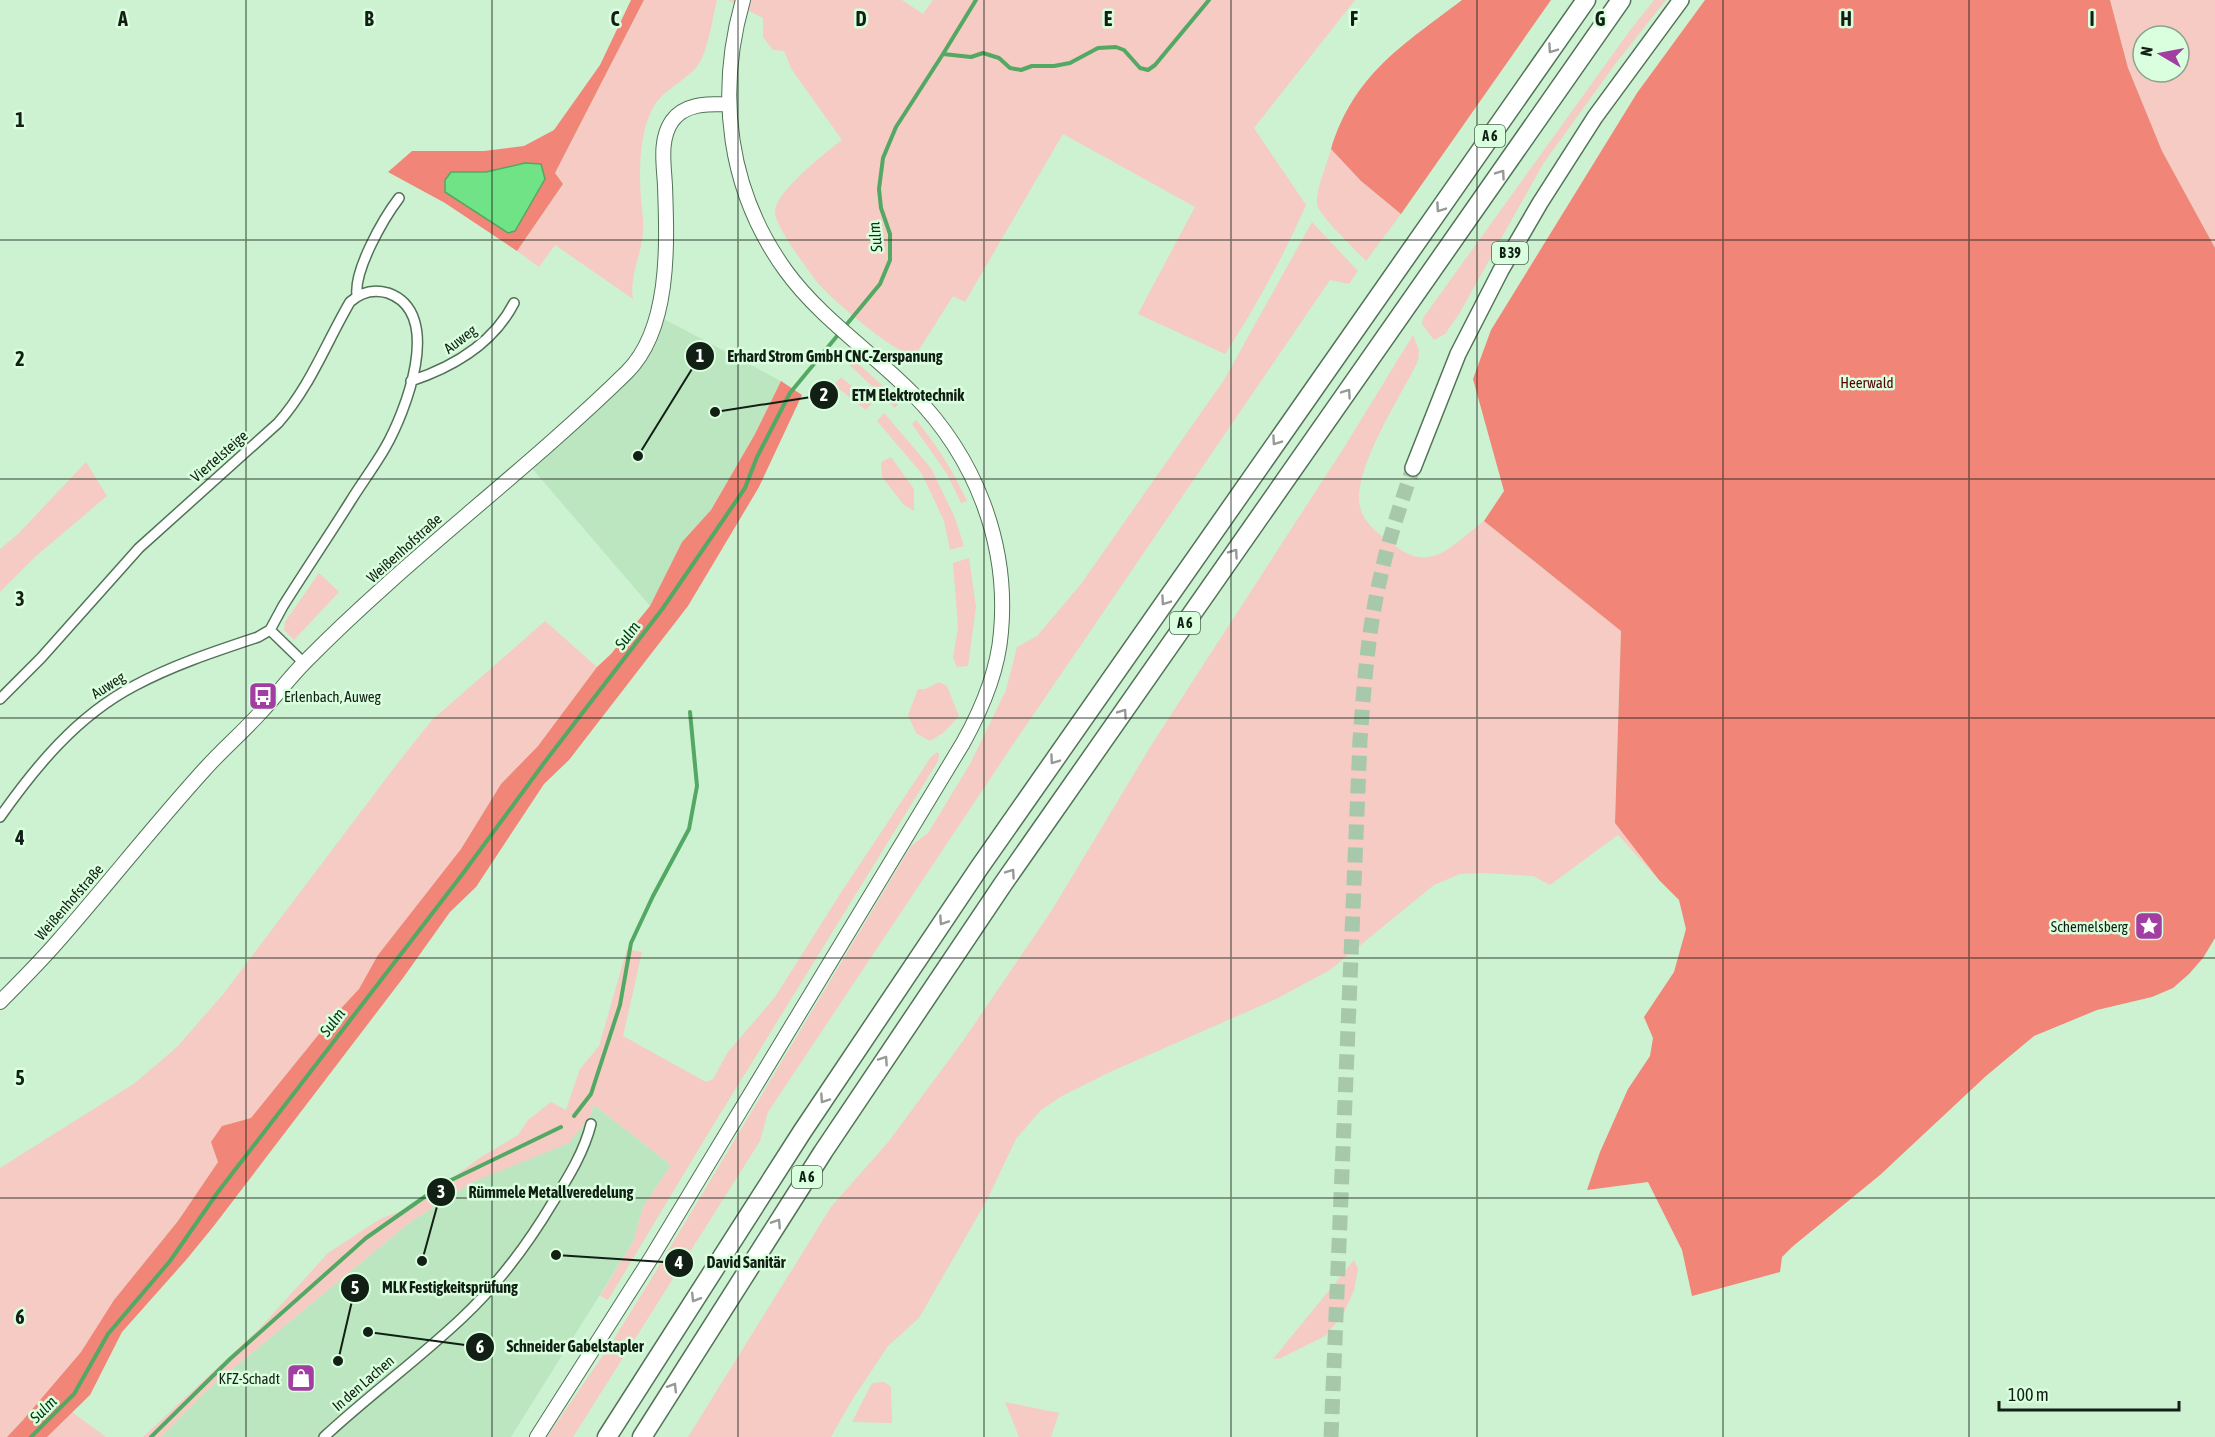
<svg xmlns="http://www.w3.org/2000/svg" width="2215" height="1437" viewBox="0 0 2215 1437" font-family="'Asap Condensed',sans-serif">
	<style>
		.built { fill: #bce6c0 }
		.green { fill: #f5cbc4; fill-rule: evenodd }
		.forest { fill: #f08578 }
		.water { fill: #6fe386; stroke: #53a864; stroke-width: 1.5 }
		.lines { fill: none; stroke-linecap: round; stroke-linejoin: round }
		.stream { stroke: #53a864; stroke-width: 4 }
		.primary-tunnel { stroke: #a8c8ab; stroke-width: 15; stroke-dasharray: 15 8; stroke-linecap: butt }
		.street-casing { stroke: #527357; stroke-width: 12 }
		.secondary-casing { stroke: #527357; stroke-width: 16 }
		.primary-casing { stroke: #527357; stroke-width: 18 }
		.highway-casing { stroke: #527357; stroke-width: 21 }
		.street { stroke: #fff; stroke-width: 9 }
		.secondary { stroke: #fff; stroke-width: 14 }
		.primary { stroke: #fff; stroke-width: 15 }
		.highway { stroke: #fff; stroke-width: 18 }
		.oneway { stroke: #949a95 }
		.grid { fill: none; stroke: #121f14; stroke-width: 1.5; stroke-opacity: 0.55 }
		.labels { text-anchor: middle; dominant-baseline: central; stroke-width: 5; stroke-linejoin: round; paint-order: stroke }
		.shield { fill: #daffde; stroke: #4e6251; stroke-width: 1.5 }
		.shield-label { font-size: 14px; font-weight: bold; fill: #121f14 }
		.street-label { font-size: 15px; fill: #121f14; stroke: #daffde }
		.park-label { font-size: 15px; fill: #570001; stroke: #daffde }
		.poi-label { font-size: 15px; fill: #121f14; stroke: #daffde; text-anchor: end }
		.water-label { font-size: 16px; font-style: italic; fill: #053613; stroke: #daffde }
		.grid-label { font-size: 20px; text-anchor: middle; font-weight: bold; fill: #121f14; stroke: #daffde; stroke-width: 5; stroke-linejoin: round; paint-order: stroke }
		.leader { fill: none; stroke: #121f14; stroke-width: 2 }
		.callout-dot { fill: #121f14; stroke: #daffde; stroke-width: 2 }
		.mark-label { font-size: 18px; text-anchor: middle; font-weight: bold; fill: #fff }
		.callout-label { font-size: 16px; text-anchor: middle; font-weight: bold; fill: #121f14; stroke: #daffde; stroke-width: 5; stroke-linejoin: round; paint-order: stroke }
	</style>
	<rect width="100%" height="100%" fill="#cdf2d1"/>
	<path class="built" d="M 664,319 L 781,381 L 755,434 L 711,510 L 682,542 L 650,606 L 530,466 L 639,364 Z
		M 594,1105 L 671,1165 L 643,1207 L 633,1242 L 511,1437 L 161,1437 L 206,1391 L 409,1223 L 473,1182 L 589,1118 Z"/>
	<path class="green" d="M 644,0 L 717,0 C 712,19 708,55 695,69 C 682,82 664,90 654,106 C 639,131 639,171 641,200 C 642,210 644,221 643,232 C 642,255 629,275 633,299 L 555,245 L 539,267 L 517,251 L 563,184 L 555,173 Z
		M 728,0 L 902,0 L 923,14 L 933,0 L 1355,0 L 1254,128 L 1306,205 C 1283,257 1256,307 1225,354 L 1138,314 L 1195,207 L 1063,134 L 965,302 L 953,296 L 915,356 C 895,354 831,299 817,282 C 808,270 775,226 775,212 C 776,191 825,153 842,140 L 792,70 L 784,51 L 773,50 L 763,37 L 763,18 Z
		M 1654,0 L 1666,0 L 1616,63 L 1543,164 L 1459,314 L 1445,334 L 1434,340 L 1422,324 L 1423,318 L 1631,29 Z
		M 2110,0 L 2215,0 L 2215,248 L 2162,151 L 2128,68 ZM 2143,36 L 2179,36 L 2179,72 L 2143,72 Z
		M 1331,149 L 1361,181 L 1401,214 L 1366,261 C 1357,251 1319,216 1317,204 C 1316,190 1327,164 1331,149 Z
		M 1312,222 L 1358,271 L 1349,284 L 1330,280 L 1012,746 L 768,1112 L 760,1141 L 573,1437 L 547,1437 L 612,1342 L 653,1276 L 911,846 L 928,833 L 970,764 L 1006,690 L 1017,647 L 1037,636 L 1081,584 L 1224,380 Z
		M 1413,335 L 1419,350 L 1418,361 C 1402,395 1346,478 1362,513 C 1367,526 1383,537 1394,545 C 1431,575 1453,544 1484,521 L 1621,631 L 1615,823 L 1659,880 L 1618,835 L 1550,885 L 1533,876 L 1482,873 L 1460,874 L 1434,885 L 1330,970 L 1276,999 L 1110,1072 L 1062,1096 L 1041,1110 L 1016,1139 L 987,1200 L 919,1318 L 888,1346 L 852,1400 L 831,1437 L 688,1437 L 831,1207 L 889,1141 L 963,1041 L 1052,910 L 1152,744 L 1345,446 Z
		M 847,353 L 900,402 L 895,408 L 840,356 Z
		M 841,377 L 872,403 L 866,410 L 834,385 Z
		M 884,413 L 931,468 L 955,518 L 964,546 L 950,550 L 944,521 L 922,474 L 877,421 Z
		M 916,420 C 937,445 953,471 967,501 L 961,503 L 947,474 L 912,424 Z
		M 891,457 L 914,489 L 914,511 L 904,505 L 882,477 L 881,462 Z
		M 86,462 L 107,496 L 36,556 L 0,592 L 0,549 L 18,534 Z
		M 969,558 L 976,607 L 968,666 L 957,667 L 953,658 L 958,627 L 953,563 Z
		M 319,573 L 339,592 L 294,640 L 284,630 L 285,622 Z
		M 545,621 L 597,667 L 538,746 L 501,784 L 461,849 L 378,955 L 359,989 L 332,1018 L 251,1118 L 222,1126 L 218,1162 L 178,1221 L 114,1300 L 81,1352 L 23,1420 L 7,1437 L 0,1437 L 0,1168 L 135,1083 L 178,1046 L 224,993 L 397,764 L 432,720 Z
		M 939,682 L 947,686 L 959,716 L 943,733 L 930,741 L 916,733 L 908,715 L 918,689 L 925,689 Z
		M 937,752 L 939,754 L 938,761 L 709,1132 L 608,1300 L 600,1296 L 633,1242 L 643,1207 L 671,1165 L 594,1105 L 589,1118 L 569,1143 L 473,1182 L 409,1223 L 206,1391 L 161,1437 L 143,1437 L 259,1329 L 328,1253 L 380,1219 L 417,1205 L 478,1159 L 518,1135 L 528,1120 L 551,1102 L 566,1110 L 580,1069 L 599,1046 L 627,949 L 642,952 L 623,1036 L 706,1082 L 713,1079 L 728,1052 L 775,997 L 842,891 L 931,757 Z
		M 1354,1260 L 1358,1269 L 1354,1290 L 1343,1315 L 1325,1336 L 1281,1358 L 1273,1359 Z
		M 884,1382 L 891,1387 L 892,1423 L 852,1422 L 872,1383 Z
		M 1005,1402 L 1059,1413 L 1051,1437 L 1019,1437 Z
		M 72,1412 L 106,1437 L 47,1437 Z"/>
	<path class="forest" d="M 631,0 L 644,0 L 555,173 L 563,184 L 517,251 L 445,203 L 388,172 L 412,151 L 484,151 L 524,146 L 554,130 L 600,65 Z
		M 1462,0 L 1551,0 L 1401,214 L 1361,181 L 1331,149 C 1354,74 1403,45 1462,0 Z
		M 1705,0 L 2110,0 L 2128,68 L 2162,151 L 2215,248 L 2215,938 L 2203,958 L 2189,974 L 2173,988 L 2152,997 L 2097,1010 L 2034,1036 L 1986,1076 L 1880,1175 L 1792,1247 L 1782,1257 L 1780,1272 L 1692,1296 L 1682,1250 L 1648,1182 L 1587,1190 L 1600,1152 L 1628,1089 L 1650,1056 L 1653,1038 L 1644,1017 L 1674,972 L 1686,929 L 1679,900 L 1659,880 L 1615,823 L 1621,631 L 1484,521 L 1504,491 L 1473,379 L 1491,330 L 1637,93 Z
		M 781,381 L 802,395 L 759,487 L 688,606 L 569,760 L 544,784 L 476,887 L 450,912 L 403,978 L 213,1227 L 186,1260 L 122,1332 L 90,1395 L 47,1437 L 7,1437 L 23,1420 L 81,1352 L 114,1300 L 178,1221 L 218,1162 L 211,1142 L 222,1126 L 251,1118 L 332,1018 L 359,989 L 378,955 L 461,849 L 501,784 L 538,746 L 597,667 L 611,654 L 650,606 L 682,542 L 711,510 L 755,434 Z"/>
	<path class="water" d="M 525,163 L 541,164 L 545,179 L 515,231 L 508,233 L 445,192 L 445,180 L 451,172 L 486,172 Z"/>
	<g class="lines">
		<path class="stream" d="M 943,54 L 976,0
			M 574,1116 L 591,1094 L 620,1005 L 631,943 L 653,896 L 689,829 L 697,786 L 690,712
			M 31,1437 L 74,1394 L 108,1334 L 170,1261 L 218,1192 L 461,876 L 544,763 L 663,608 L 745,488 L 757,457 L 790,393 L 880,284 L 890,260 L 890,234 L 881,208 L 879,189 L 883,158 L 896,127 L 943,54 L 971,57 L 983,53 L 999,58 L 1010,68 L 1021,70 L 1032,66 L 1054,66 L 1070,63 L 1098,48 L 1116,47 L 1124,50 L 1140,68 L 1148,70 L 1155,65 L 1209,0
			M 151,1437 L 230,1359 L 366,1238 L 443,1184 L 561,1127"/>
		<path class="primary-tunnel" d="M 1331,1437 L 1360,740 C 1364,686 1368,628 1381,575 C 1389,538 1401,503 1413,468"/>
		<g class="street-casing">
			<path id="street" d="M 357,295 C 354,270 383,219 399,198
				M 411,381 C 453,367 493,344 514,303
				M 270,630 L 304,663
				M 0,699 L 41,658 L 139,548 L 278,423 C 310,387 326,343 350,302 C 361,292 374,289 388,293 C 445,313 405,413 385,448 C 374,467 361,484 350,502 C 328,537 305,571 283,606 L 270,630 L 258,637 C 216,651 173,665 134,686 C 77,716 36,766 0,817
				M 324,1437 C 369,1395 419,1359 463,1317 C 499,1283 528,1244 553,1202 C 569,1176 584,1152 591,1124"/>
		</g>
		<g class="secondary-casing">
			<path id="secondary" d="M 0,1002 C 20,982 40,962 59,940 C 108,884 155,824 205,769 C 223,749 243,732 261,712 C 276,696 289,678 305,662 C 406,559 524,473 627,372 C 671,328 667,243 665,186 C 664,165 659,140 672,121 C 685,103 708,104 728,104
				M 537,1437 L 653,1255 L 963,743 C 982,709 998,671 1001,632 C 1009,543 975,457 913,394 C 872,352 821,319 786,271 C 728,191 716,94 743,0"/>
		</g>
		<g class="primary-casing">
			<path id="primary" d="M 1413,468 L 1458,354 L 1501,270 L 1540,203 L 1595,117 L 1681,0"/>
		</g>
		<g class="highway-casing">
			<path id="highway" d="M 607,1437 L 802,1132 L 979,868 L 1586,0
				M 642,1437 L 823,1152 L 1003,884 L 1621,0"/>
		</g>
		<use href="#street" class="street"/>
		<use href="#secondary" class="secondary"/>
		<use href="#primary" class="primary"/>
		<use href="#highway" class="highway"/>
	</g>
	<defs><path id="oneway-chevron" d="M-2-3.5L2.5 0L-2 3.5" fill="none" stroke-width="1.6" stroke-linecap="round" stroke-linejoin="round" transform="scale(1.5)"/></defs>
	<g class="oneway">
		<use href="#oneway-chevron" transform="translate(1552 49) rotate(125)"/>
		<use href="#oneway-chevron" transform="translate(1501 174) rotate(-55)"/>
		<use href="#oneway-chevron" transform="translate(1440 208) rotate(125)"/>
		<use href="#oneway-chevron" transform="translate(1347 393) rotate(-55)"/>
		<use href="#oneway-chevron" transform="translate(1276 441) rotate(125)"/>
		<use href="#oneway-chevron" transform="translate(1234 553) rotate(-55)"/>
		<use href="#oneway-chevron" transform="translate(1165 601) rotate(125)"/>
		<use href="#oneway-chevron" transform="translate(1123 713) rotate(-55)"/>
		<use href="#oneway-chevron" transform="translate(1054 760) rotate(125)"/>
		<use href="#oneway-chevron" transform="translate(1011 873) rotate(-55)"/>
		<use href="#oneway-chevron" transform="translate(943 921) rotate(124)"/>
		<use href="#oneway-chevron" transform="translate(884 1060) rotate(-56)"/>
		<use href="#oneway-chevron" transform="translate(824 1099) rotate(124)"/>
		<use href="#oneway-chevron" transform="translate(777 1223) rotate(-57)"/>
		<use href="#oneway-chevron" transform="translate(695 1298) rotate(122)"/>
		<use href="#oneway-chevron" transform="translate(673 1387) rotate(-58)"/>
	</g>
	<path class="grid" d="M 246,0 L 246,1437M 492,0 L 492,1437M 738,0 L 738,1437M 984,0 L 984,1437M 1231,0 L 1231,1437M 1477,0 L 1477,1437M 1723,0 L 1723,1437M 1969,0 L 1969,1437M 0,240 L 2215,240M 0,479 L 2215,479M 0,718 L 2215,718M 0,958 L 2215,958M 0,1198 L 2215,1198"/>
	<defs>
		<g id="bus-square" transform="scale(1.5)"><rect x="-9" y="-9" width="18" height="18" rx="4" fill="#a23da1" stroke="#daffde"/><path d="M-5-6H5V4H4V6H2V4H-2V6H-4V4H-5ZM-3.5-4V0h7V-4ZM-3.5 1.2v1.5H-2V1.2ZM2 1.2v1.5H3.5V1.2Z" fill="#fff"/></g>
		<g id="sight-square" transform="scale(1.5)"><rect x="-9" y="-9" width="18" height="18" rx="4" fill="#a23da1" stroke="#daffde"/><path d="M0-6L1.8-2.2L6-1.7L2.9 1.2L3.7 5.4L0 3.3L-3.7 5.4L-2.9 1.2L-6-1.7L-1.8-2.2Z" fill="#fff"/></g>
		<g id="shop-square" transform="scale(1.5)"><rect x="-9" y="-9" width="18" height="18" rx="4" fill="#a23da1" stroke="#daffde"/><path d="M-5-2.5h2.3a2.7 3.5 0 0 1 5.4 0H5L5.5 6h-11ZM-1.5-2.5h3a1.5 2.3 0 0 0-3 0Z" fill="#fff"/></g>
	</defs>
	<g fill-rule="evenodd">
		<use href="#bus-square" x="263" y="696"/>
		<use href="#sight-square" x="2149" y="926"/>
		<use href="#shop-square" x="301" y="1378"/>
	</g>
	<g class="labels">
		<g class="shield">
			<rect x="1475" y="125" width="30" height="22" rx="4.5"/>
			<rect x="1492" y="242" width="36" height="22" rx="4.5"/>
			<rect x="1170" y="612" width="30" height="22" rx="4.5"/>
			<rect x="792" y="1166" width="30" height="22" rx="4.5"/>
		</g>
		<g class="shield-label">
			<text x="1490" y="136">A 6</text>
			<text x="1510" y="253">B 39</text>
			<text x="1185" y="623">A 6</text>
			<text x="807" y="1177">A 6</text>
		</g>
		<g class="street-label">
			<text transform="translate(460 339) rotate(-37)">Auweg</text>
			<text transform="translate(219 456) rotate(-41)">Viertelsteige</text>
			<text transform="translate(404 548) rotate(-42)">Weißenhofstraße</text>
			<text transform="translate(108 685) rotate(-33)">Auweg</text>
			<text transform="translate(69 902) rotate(-49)">Weißenhofstraße</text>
			<text transform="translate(363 1383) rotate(-41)">In den Lachen</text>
		</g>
		<g class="park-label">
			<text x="1867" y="382">Heerwald</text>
		</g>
		<g class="poi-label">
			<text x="284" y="696" text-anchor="start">Erlenbach, Auweg</text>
			<text x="2128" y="926">Schemelsberg</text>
			<text x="280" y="1378">KFZ-Schadt</text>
		</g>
		<g class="water-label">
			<text transform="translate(875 237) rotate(-96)">Sulm</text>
			<text transform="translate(627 635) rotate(-53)">Sulm</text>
			<text transform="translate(332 1022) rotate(-53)">Sulm</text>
			<text transform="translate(43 1409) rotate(-45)">Sulm</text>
		</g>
	</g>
	<g class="grid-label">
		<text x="123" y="26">A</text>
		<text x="369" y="26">B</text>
		<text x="615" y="26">C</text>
		<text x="861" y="26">D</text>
		<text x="1108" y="26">E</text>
		<text x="1354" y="26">F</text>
		<text x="1600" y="26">G</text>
		<text x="1846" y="26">H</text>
		<text x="2092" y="26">I</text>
		<text x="20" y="127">1</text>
		<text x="20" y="366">2</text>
		<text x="20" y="606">3</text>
		<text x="20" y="845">4</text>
		<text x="20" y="1085">5</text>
		<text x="20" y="1324">6</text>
	</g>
	<path class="leader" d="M638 456L700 356M715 412L824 395M422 1261L441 1192M556 1255L679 1263M338 1361L355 1288M368 1332L480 1347"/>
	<g class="callout-dot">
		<circle cx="638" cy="456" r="6"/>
		<circle cx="715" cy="412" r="6"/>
		<circle cx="422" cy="1261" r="6"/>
		<circle cx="556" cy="1255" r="6"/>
		<circle cx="338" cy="1361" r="6"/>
		<circle cx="368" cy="1332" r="6"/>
		<circle cx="700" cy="356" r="15"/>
		<circle cx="824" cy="395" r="15"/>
		<circle cx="441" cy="1192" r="15"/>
		<circle cx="679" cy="1263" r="15"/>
		<circle cx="355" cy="1288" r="15"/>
		<circle cx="480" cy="1347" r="15"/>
	</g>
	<g class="mark-label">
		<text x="700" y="362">1</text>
		<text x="824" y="401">2</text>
		<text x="441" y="1198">3</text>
		<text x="679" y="1269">4</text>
		<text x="355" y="1294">5</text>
		<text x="480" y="1353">6</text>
	</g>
	<g class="callout-label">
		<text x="835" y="362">Erhard Strom GmbH CNC-Zerspanung</text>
		<text x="908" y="401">ETM Elektrotechnik</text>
		<text x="551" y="1198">Rümmele Metallveredelung</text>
		<text x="746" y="1268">David Sanitär</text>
		<text x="450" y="1293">MLK Festigkeitsprüfung</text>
		<text x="575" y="1352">Schneider Gabelstapler</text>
	</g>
	<g transform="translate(2161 54) rotate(280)"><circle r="28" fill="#daffde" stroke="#8aa58d" stroke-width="1.5"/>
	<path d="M0-4.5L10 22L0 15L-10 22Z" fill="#a23da1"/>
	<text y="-9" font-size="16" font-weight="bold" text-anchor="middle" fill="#121f14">N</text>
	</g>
	<path d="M1999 1401v9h180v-9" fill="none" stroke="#121f14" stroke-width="3"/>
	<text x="2008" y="1401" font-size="18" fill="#121f14" stroke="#daffde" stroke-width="4.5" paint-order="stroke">100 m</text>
</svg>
